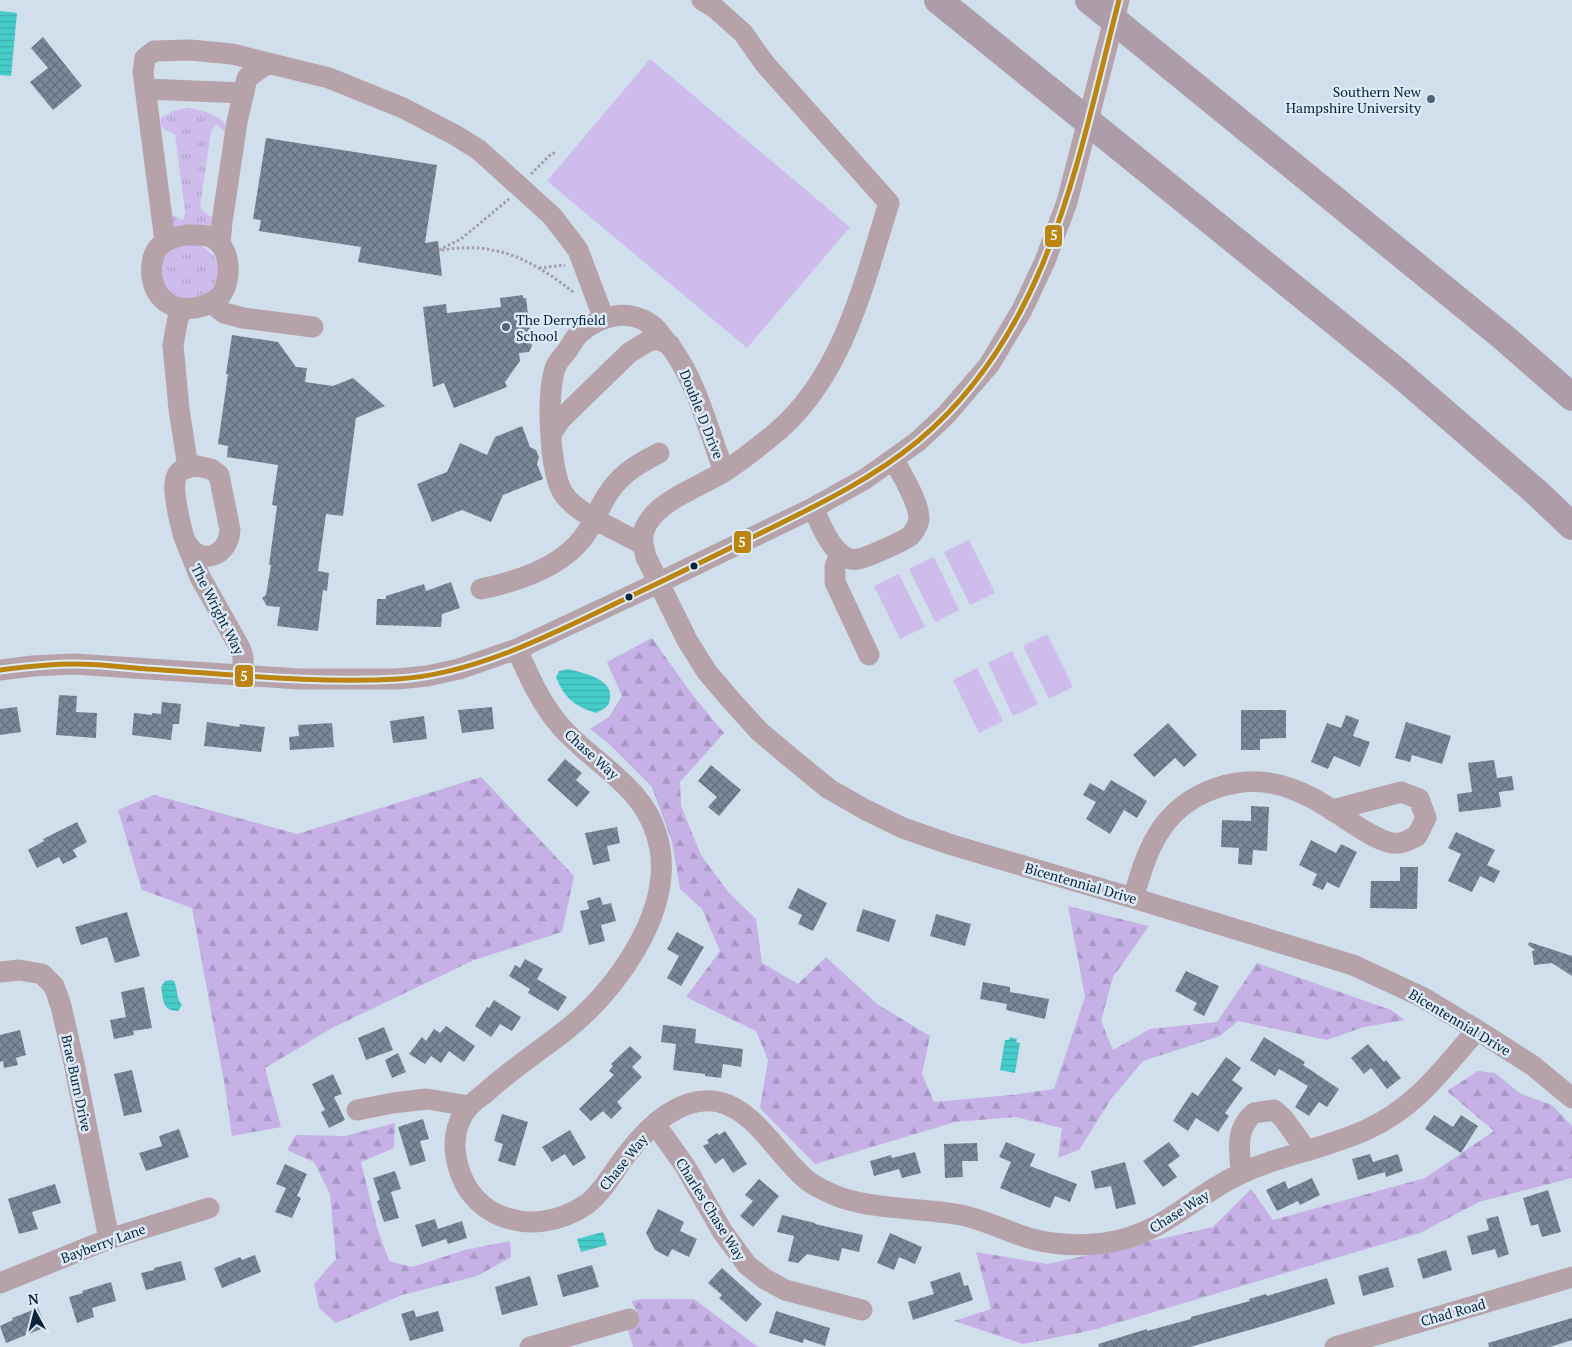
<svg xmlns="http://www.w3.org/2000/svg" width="1572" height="1347" viewBox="0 0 1572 1347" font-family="'PT Serif',serif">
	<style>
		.grass { fill: url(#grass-tufts) }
		.forest { fill: url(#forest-firs) }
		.pitch { fill: #cebced }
		.water { fill: url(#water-rules) }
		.building { fill: url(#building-cross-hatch) }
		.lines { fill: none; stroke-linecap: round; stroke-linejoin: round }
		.path { stroke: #a49da4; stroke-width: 3; stroke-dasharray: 2.5 2.5; stroke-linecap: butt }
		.minor { stroke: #b6a3a9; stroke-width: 21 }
		.highway { stroke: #ac9da8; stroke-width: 28 }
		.bus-1-casing { stroke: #ddeaf7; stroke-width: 9 }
		.bus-1 { stroke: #bc850f; stroke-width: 5 }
		.poi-dot { fill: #4f6479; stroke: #ddeaf7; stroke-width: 2 }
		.bus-dot { fill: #09233b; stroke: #ddeaf7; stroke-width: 2 }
		.labels { text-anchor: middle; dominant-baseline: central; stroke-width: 5; stroke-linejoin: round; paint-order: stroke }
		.poi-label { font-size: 14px; fill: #09233b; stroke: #ddeaf7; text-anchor: end }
		.street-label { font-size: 14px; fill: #09233b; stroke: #ddeaf7 }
		.line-badge { stroke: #ddeaf7; stroke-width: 2 }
		.badge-label { font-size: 14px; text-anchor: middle; font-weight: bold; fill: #fff }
	</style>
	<defs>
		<pattern id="grass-tufts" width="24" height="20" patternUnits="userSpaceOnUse" patternTransform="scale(1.25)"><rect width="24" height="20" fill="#cebced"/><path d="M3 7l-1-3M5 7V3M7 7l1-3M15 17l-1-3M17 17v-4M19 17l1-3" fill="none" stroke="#b0a1cc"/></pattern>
		<pattern id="forest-firs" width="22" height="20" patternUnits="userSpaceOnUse" patternTransform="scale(1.25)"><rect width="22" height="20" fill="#c5b1e5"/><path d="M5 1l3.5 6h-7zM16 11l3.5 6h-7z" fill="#a898c5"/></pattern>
		<pattern id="water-rules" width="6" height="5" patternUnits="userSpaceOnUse" patternTransform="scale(1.25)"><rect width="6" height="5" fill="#45ccca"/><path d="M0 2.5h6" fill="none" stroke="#3bafae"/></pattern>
		<pattern id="building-cross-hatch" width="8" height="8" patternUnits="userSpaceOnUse" patternTransform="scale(1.25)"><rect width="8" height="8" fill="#7a8897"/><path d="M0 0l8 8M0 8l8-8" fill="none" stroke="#626f7c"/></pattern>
	</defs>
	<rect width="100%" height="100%" fill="#d1deec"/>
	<path class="grass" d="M 187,108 C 203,110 218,114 228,127 L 226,133 L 217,124 L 211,131 L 200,206 L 204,212 L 213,218 L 213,225 L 173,230 L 172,215 L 183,220 L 185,212 L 175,134 C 167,131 158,128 161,118 L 171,112 Z
		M 190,241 C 215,251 227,265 211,291 L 190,302 L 163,290 C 158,253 156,257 190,241 Z"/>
	<path class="forest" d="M 652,638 L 691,693 L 724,733 L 680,782 L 681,806 L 701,855 L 729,893 L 756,919 L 762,963 L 798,984 L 826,957 L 877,1004 L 930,1036 L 922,1074 L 934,1102 L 1011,1095 L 1054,1089 L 1085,997 L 1068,906 L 1149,926 L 1113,977 L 1101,1021 L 1113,1050 L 1150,1029 L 1217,1022 L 1257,963 L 1391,1010 L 1405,1020 L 1364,1027 L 1327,1040 L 1238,1021 L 1220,1036 L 1143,1061 L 1111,1099 L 1079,1150 L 1058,1158 L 1062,1128 L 1015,1117 L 955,1122 L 815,1164 L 760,1108 L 768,1060 L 756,1031 L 686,997 L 720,951 L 702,909 L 680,889 L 672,842 L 652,787 L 608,743 L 590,729 L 609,717 L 622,696 L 607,662 Z
		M 481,777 L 574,876 L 562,932 L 474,960 L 332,1028 L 265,1068 L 281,1127 L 232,1136 L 225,1087 L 192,908 L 142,890 L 118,810 L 154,795 L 297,834 Z
		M 1478,1071 L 1495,1073 L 1521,1094 L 1552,1105 L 1572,1126 L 1572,1178 L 1479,1202 L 1420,1233 L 1093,1330 L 1023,1344 L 954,1321 L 991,1309 L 976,1252 L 1048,1264 L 1213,1227 L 1251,1189 L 1273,1220 L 1425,1178 L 1494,1131 L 1447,1091 Z
		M 395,1123 L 394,1148 L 361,1162 L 377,1227 L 389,1261 L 412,1267 L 465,1250 L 510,1241 L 511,1257 L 477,1276 L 402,1295 L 336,1323 L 319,1308 L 314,1284 L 336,1259 L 330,1194 L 314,1162 L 287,1150 L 296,1135 L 345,1136 Z
		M 641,1299 L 694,1299 L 758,1347 L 633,1347 L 628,1330 L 639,1324 L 638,1314 L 631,1301 Z"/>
	<path class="pitch" d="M 650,59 L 850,227 L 747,348 L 547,181 Z
		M 969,540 L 995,593 L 970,605 L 944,552 Z
		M 934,557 L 959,610 L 935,622 L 909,569 Z
		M 899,574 L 925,627 L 900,639 L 874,586 Z
		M 1047,634 L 1073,687 L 1049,699 L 1023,646 Z
		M 1012,651 L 1038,704 L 1013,716 L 988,663 Z
		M 977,668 L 1003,721 L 979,733 L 953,680 Z"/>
	<path class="water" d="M 0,11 L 17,13 L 11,76 L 0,75 Z
		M 568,669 C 582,673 612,678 610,697 C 610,707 604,709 596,713 C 576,707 564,698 556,677 L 559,671 Z
		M 170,980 L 174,981 C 178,989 176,999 182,1005 L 178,1011 C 162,1010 164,1002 161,987 L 165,981 Z
		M 1010,1037 L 1017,1039 L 1016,1042 L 1020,1043 L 1015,1073 L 1000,1070 L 1005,1040 L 1009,1040 Z
		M 603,1232 L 607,1245 L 581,1252 L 577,1239 Z"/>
	<path class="building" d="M 43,37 L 82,86 L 53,110 L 30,82 L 48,68 L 31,48 Z
		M 266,138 L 437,165 L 425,243 L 438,241 L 442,276 L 358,262 L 361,247 L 259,231 L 261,220 L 253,219 Z
		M 523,295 L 523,298 L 526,298 L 532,346 L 529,352 L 519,353 L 520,361 L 505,382 L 507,387 L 454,408 L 444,383 L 433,387 L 423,307 L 446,304 L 447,313 L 501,307 L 500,298 Z
		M 232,335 L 278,342 L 296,367 L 307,368 L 305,382 L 333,386 L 353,378 L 385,406 L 356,418 L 343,516 L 326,514 L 318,571 L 329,573 L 327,591 L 323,590 L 318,631 L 277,626 L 280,607 L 267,606 L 262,598 L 266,595 L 271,565 L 269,565 L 277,506 L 272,505 L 278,465 L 227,457 L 228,446 L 218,444 L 228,374 L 226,374 Z
		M 522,426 L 530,447 L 536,450 L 539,457 L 537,464 L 543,479 L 503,495 L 491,522 L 462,510 L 432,522 L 417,484 L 447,472 L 460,443 L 487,455 L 495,437 Z
		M 451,582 L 460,608 L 442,614 L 441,627 L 376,625 L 377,599 L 386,599 L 386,596 L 424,584 L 426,591 Z
		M 59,695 L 77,696 L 76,712 L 97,713 L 96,738 L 56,735 Z
		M 162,702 L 181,704 L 179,724 L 173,724 L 171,740 L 132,735 L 134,713 L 152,715 L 152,713 L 161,714 Z
		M 17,707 L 21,732 L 0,735 L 0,709 Z
		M 492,707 L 494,729 L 462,733 L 458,710 Z
		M 1241,710 L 1286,710 L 1286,738 L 1260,739 L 1260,750 L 1241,750 Z
		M 1346,715 L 1359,720 L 1353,736 L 1370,742 L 1360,767 L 1334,756 L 1328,769 L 1311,762 L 1327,723 L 1341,728 Z
		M 424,716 L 427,739 L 393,743 L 390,721 Z
		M 207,722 L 239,727 L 240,724 L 265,727 L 261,752 L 204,746 Z
		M 1406,722 L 1451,736 L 1442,764 L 1412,755 L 1410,762 L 1395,758 Z
		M 332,723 L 334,747 L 290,750 L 289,737 L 299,736 L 298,725 Z
		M 1168,723 L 1197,755 L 1184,767 L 1175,758 L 1154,777 L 1133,755 Z
		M 565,759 L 582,773 L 576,780 L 590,792 L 577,807 L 547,780 Z
		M 1494,760 L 1497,778 L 1512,776 L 1514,790 L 1499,792 L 1501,807 L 1459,812 L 1457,794 L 1472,792 L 1468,763 Z
		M 711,765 L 741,790 L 719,816 L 708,807 L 717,797 L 698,781 Z
		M 1111,780 L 1147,801 L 1137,818 L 1124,810 L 1110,834 L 1086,819 L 1096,802 L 1083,795 L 1090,783 L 1104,791 Z
		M 1251,806 L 1269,807 L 1267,851 L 1253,850 L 1252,865 L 1238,864 L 1239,848 L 1221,847 L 1222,820 L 1251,821 Z
		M 77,822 L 87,842 L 73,850 L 77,857 L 63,864 L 59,857 L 37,868 L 28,850 L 44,841 L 43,839 Z
		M 617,827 L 620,843 L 607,846 L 610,861 L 593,865 L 585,833 Z
		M 1456,832 L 1495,850 L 1487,865 L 1500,871 L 1494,883 L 1480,876 L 1472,892 L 1448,881 L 1461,854 L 1448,848 Z
		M 1311,840 L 1336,853 L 1341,844 L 1357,852 L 1339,888 L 1327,882 L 1323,890 L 1312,885 L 1317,874 L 1299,865 Z
		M 1400,867 L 1418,867 L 1417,909 L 1370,908 L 1371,881 L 1400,881 Z
		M 798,888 L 827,903 L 813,931 L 798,924 L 802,915 L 788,908 Z
		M 600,897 L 603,905 L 611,903 L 616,921 L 601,925 L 605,941 L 589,945 L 580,911 L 589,909 L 587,901 Z
		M 863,909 L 896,920 L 889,942 L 856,931 Z
		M 127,912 L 140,956 L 115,963 L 107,937 L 81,945 L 75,927 Z
		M 936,914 L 971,924 L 965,946 L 930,936 Z
		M 677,932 L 704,947 L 681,986 L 667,978 L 679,956 L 667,949 Z
		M 1529,942 L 1572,956 L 1572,976 L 1552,963 L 1534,965 L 1532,951 L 1535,950 L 1528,945 Z
		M 525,959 L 543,969 L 537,979 L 567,997 L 558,1011 L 528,993 L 530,989 L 509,976 L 515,965 L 520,968 Z
		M 1186,971 L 1219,986 L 1204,1016 L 1193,1010 L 1197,1003 L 1175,991 Z
		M 983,982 L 1010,987 L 1010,992 L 1049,999 L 1045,1019 L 1006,1010 L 1007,1004 L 980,999 Z
		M 144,987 L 152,1028 L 133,1031 L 134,1035 L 114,1039 L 110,1020 L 126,1017 L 121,992 Z
		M 494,1000 L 521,1017 L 512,1031 L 500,1024 L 491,1037 L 475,1026 L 487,1007 L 489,1008 Z
		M 663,1025 L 696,1029 L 695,1043 L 743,1049 L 741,1067 L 723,1064 L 721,1078 L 705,1076 L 705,1074 L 673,1070 L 676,1044 L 661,1042 Z
		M 446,1026 L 475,1046 L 464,1062 L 449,1051 L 441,1063 L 431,1056 L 425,1064 L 409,1054 L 422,1037 L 426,1041 L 434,1029 L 440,1033 Z
		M 384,1027 L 393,1050 L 366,1060 L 358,1038 Z
		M 20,1030 L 26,1055 L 16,1058 L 18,1065 L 4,1068 L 3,1061 L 0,1062 L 0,1035 Z
		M 1264,1037 L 1305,1062 L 1303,1065 L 1339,1089 L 1327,1107 L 1319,1102 L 1309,1116 L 1295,1107 L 1308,1086 L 1279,1069 L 1275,1076 L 1250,1060 Z
		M 1368,1044 L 1384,1062 L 1386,1060 L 1401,1078 L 1387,1089 L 1371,1068 L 1364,1074 L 1351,1058 Z
		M 630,1046 L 642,1057 L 632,1067 L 642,1077 L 617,1102 L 622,1108 L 611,1119 L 603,1111 L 591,1121 L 579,1109 L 614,1075 L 609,1071 L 613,1066 L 611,1064 Z
		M 398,1053 L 406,1072 L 392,1078 L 385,1060 Z
		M 1226,1057 L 1241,1068 L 1232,1080 L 1243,1088 L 1225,1113 L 1229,1116 L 1218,1132 L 1196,1118 L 1188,1131 L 1173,1121 L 1192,1092 L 1198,1096 Z
		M 132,1070 L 142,1112 L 124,1116 L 114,1074 Z
		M 333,1074 L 342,1094 L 334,1097 L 345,1120 L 329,1128 L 321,1112 L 325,1110 L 312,1084 Z
		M 502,1114 L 528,1122 L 515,1166 L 498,1161 L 503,1144 L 494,1141 Z
		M 1434,1115 L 1453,1127 L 1461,1115 L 1478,1126 L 1461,1153 L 1425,1129 Z
		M 423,1119 L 429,1139 L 420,1141 L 426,1161 L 410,1166 L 398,1127 Z
		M 179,1129 L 189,1157 L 146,1171 L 139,1153 L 162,1146 L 159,1136 Z
		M 570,1130 L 586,1158 L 573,1166 L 565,1154 L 552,1162 L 542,1147 Z
		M 725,1131 L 747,1164 L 733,1173 L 723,1158 L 715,1164 L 703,1146 L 709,1143 L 707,1140 L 717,1133 L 719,1135 Z
		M 1006,1142 L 1035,1154 L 1030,1166 L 1077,1184 L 1070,1202 L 1055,1196 L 1050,1208 L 1000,1188 L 1011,1162 L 999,1157 Z
		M 1169,1142 L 1180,1156 L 1168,1165 L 1177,1177 L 1163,1187 L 1143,1161 Z
		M 977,1143 L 978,1161 L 962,1161 L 963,1177 L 945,1178 L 944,1144 Z
		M 915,1152 L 921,1173 L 902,1178 L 899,1169 L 874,1176 L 870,1161 L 891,1155 L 892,1158 Z
		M 1370,1154 L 1373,1162 L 1398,1154 L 1403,1171 L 1386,1177 L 1385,1172 L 1358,1180 L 1352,1159 Z
		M 1125,1162 L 1136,1204 L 1116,1209 L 1111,1186 L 1095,1189 L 1091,1171 Z
		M 285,1164 L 307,1174 L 297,1196 L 301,1198 L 292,1218 L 275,1212 L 286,1188 L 276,1184 Z
		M 395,1171 L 401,1189 L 391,1192 L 399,1218 L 384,1222 L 377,1201 L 380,1200 L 373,1178 Z
		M 1312,1178 L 1320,1195 L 1300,1205 L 1298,1201 L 1277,1211 L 1266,1190 L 1285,1181 L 1288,1189 Z
		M 759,1179 L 779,1196 L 753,1227 L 740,1216 L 753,1201 L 745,1195 Z
		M 55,1184 L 61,1203 L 32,1212 L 38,1229 L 19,1234 L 8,1199 Z
		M 1548,1190 L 1561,1232 L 1542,1237 L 1538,1224 L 1531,1226 L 1523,1198 Z
		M 658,1209 L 684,1222 L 680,1231 L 697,1239 L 689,1257 L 672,1249 L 668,1257 L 655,1250 L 646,1233 Z
		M 782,1215 L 815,1223 L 815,1224 L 863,1235 L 859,1252 L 842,1248 L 839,1261 L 807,1254 L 798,1263 L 788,1261 L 794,1236 L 777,1232 Z
		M 1498,1216 L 1509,1254 L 1498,1258 L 1495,1249 L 1472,1255 L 1467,1236 L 1489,1230 L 1486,1219 Z
		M 435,1219 L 438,1229 L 462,1221 L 467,1238 L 448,1244 L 446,1239 L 422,1247 L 415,1225 Z
		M 890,1233 L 922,1247 L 915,1264 L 899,1257 L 894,1270 L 877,1263 Z
		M 1446,1250 L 1452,1270 L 1423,1279 L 1417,1259 Z
		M 255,1255 L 261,1272 L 222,1288 L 214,1268 L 240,1257 L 242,1260 Z
		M 181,1261 L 186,1280 L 146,1290 L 141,1273 L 154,1270 L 154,1268 Z
		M 592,1265 L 599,1287 L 563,1297 L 557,1275 Z
		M 1388,1267 L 1394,1287 L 1363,1296 L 1358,1276 Z
		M 722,1268 L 762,1304 L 746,1322 L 719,1298 L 722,1295 L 708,1283 Z
		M 960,1272 L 964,1286 L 968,1285 L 973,1300 L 913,1320 L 908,1302 L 934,1294 L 930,1282 Z
		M 530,1276 L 538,1305 L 502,1315 L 495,1287 Z
		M 1327,1278 L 1335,1304 L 1274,1323 L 1190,1347 L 1099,1347 L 1098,1344 L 1147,1329 L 1147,1331 L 1191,1319 L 1191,1317 L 1250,1301 L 1249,1299 L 1266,1294 L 1267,1296 Z
		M 111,1282 L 116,1301 L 92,1308 L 94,1317 L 77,1323 L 69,1297 L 83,1293 L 82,1291 Z
		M 38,1308 L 46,1327 L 6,1343 L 0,1326 L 13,1320 L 12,1318 Z
		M 414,1310 L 416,1317 L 438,1311 L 444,1331 L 410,1341 L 401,1314 Z
		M 776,1311 L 830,1328 L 825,1346 L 804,1339 L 803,1343 L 769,1333 Z
		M 1572,1318 L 1572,1340 L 1550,1347 L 1489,1347 L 1488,1343 Z"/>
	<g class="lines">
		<path class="path" d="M 531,174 L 549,156 L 553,153 L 557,155
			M 439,250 L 461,239 L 509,199
			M 442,250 C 458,248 476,246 492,250 C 522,255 551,274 574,293
			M 539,268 L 565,265"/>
		<path class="minor" d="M 702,0 L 715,8 L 743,33 L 765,64 L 889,203 C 864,282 844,373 779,430 C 761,445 744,459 725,471 C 701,486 660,500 647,524 C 640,535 643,545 646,557 L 687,640 L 707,672 L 730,699 L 759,731 L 791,758 L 829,789 L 864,809 L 903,828 L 952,845 L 1133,898 L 1353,965 L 1422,997 L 1477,1030 L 1532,1065 L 1572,1098
			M 145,89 L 244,93
			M 186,235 C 195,235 205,234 213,238 C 231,247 233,283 219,297 C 213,303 207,305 199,307 C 187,310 176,309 166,302 C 154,293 150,278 152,264 C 154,244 168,238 186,235 Z
			M 165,241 L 143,72 L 145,58 L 154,51 L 190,50 L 232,54 L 276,65 L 329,78 L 403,108 L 455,135 L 479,150 L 552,216 L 578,250 L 604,319
			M 220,244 L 222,222 L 237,122 L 247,78 L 265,65 L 272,64
			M 211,303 L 224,313 L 243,318 L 313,327
			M 184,309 L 178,318 L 173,345 L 179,409 L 188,468
			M 552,432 L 561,419 L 629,353 L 650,340 L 660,340 L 670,345
			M 197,466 L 211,469 L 219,475 L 230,530 C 229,555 202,567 187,544 C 182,536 173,493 175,483 C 175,478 178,472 182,470 C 186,467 193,467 197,466 Z
			M 813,508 C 821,524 829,549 847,558 C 850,559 855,560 858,559 C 866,558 904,541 910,536 C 914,532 918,525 919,519 C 919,502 902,475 894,460
			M 186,542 L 200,577 L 240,648 L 243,657 L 243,676
			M 642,544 C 620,531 576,514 563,493 C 549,470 546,391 556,366 C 558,361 563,356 567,351 C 571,345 575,337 580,333 C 599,316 628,308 650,324 C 654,326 658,331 661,335 C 695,372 706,425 724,471
			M 840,553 L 835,567 L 835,582 L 869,655
			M 481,589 C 515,582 559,568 582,539 C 591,528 596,515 603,502 C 617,476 634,466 659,453
			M 517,649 C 529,677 542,706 563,729 C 600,769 650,789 660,849 C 671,916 614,992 565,1031 C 538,1052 509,1071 484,1094 C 476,1100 469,1105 464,1113 C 450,1135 454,1162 465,1184 C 474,1200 489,1213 507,1218 C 519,1222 531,1223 544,1221 C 559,1219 574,1213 587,1204 C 604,1191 614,1170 627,1154 C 649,1126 681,1094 719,1102 C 757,1111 779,1158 808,1181 C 818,1188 831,1194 842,1198 C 880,1210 922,1208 961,1215 C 985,1220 1008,1232 1032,1239 C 1055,1245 1082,1246 1105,1243 C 1162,1235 1189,1199 1236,1176 C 1278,1155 1326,1149 1368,1129 C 1416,1107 1443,1069 1477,1030
			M 0,670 L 33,666 L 74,664 L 299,679 L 397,679 L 427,676 L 459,669 L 517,649 L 658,583 L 813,508 L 865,479 L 917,442 L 946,415 L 989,365 L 1022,310 L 1045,261 L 1067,202 L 1119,0
			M 1133,898 C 1140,876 1146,853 1158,834 C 1184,790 1244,770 1292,789 C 1306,794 1322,803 1335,812 C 1350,821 1382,846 1399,843 C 1405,843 1412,838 1417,836 L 1426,818 L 1419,799 L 1401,792 L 1333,810
			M 0,972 L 19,970 L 42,974 L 54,986 L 61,1006 L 74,1063 L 109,1239
			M 357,1110 L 393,1103 L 427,1099 L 469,1106
			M 655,1124 L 685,1166 L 722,1231 L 747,1265 L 765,1279 L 785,1290 L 862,1310
			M 1241,1173 C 1240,1149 1234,1131 1254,1113 L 1274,1110 L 1283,1118 L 1307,1151
			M 0,1283 L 109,1239 L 209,1208
			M 530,1347 L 629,1319
			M 1335,1347 L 1572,1277"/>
		<path class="highway" d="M 938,0 L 1401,375 L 1535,491 L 1572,526
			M 1089,0 L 1502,336 L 1572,397"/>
		<g class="bus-1-casing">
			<path id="bus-1" d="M 0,670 C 24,667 49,664 74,664 C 98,664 123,667 147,669 C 230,674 314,684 398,679 C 484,674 575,622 652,586 C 690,568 728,549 765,531 C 818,505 872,479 918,441 C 1050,331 1078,158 1119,0"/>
		</g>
		<use href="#bus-1" class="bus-1"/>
	</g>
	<g class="poi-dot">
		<circle cx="1431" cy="99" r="5"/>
		<circle cx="506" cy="327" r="5"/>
	</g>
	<g class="bus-dot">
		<circle cx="694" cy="566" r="4.5"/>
		<circle cx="629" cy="597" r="4.5"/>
	</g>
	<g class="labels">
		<g class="poi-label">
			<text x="1421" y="91">Southern New<tspan x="1421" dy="16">Hampshire University</tspan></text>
			<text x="516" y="319" text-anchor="start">The Derryfield<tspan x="516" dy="16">School</tspan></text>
		</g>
		<g class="street-label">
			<text transform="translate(702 414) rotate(68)">Double D Drive</text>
			<text transform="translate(218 609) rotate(63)">The Wright Way</text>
			<text transform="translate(592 754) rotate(42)">Chase Way</text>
			<text transform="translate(1081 883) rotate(16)">Bicentennial Drive</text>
			<text transform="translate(1460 1022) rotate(31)">Bicentennial Drive</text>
			<text transform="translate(77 1083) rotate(78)">Brae Burn Drive</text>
			<text transform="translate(623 1162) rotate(-51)">Chase Way</text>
			<text transform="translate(711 1209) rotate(58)">Charles Chase Way</text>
			<text transform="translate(1179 1211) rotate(-32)">Chase Way</text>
			<text transform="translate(103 1243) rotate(-20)">Bayberry Lane</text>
			<text transform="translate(1453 1312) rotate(-16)">Chad Road</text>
		</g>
	</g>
	<g class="line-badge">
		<rect x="1044" y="224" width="19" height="24" rx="5" fill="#bc850f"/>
		<rect x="733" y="530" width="19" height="24" rx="5" fill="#bc850f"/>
		<rect x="234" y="664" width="20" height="24" rx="5" fill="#bc850f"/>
	</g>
	<g class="badge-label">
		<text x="1054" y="240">5</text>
		<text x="742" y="547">5</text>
		<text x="244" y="681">5</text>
	</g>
	<g transform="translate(35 1312) rotate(353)" stroke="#ddeaf7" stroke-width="4" paint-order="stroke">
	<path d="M0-4L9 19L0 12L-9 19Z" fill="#09233b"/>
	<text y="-8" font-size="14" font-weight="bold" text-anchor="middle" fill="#09233b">N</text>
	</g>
</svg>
